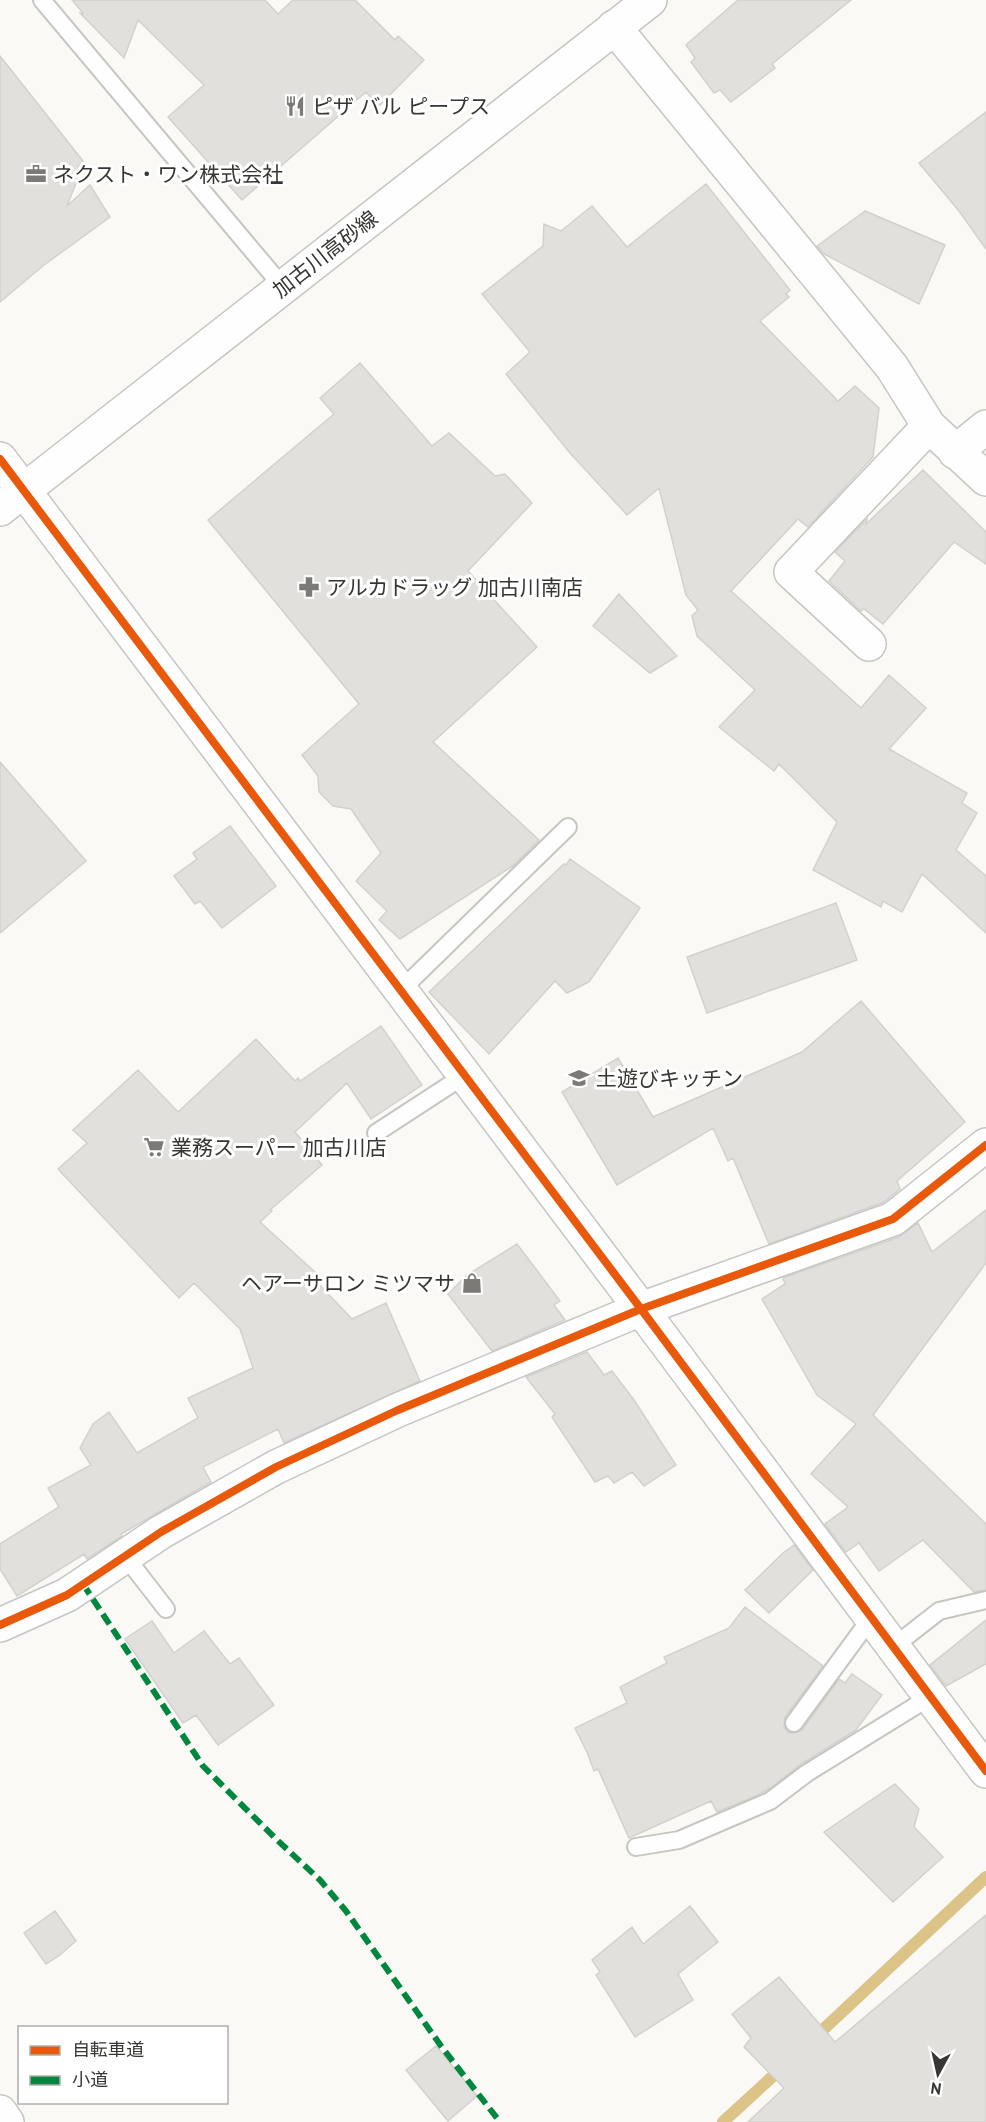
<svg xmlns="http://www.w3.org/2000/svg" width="986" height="2122" viewBox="0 0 986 2122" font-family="'PT Sans','Noto Sans JP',sans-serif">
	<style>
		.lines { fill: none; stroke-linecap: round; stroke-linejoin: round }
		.stream { stroke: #dcc489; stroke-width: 12 }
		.building { fill: #e1e0dd; stroke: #d2d1ce; stroke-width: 1.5 }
		.lane-casing { stroke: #c6c5c1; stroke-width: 20 }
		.street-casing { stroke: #c6c5c1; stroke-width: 36 }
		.secondary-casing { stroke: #c6c5c1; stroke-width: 36 }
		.primary-casing { stroke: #c6c5c1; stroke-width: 36 }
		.lane { stroke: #fefefe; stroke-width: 16 }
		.street { stroke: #fefefe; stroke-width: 33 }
		.secondary { stroke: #fefefe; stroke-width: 33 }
		.primary { stroke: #fefefe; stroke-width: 33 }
		.quiet { stroke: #00873e; stroke-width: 6; stroke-dasharray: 12 6; stroke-linecap: butt }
		.cycleway-casing { stroke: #fff; stroke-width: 11 }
		.cycleway { stroke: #e8590c; stroke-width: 8 }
		.labels { text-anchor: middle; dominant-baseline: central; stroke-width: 6; stroke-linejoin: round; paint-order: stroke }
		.poi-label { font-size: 21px; fill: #383633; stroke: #fff; text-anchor: start }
		.street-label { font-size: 21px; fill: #383633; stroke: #fff }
	</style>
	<rect width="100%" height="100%" fill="#faf9f5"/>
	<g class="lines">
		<path class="stream" d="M 812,2040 L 986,1877
			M 723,2122 L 784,2066"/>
	</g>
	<path class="building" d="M 72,0 L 265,0 L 278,14 L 293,0 L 355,0 L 395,40 L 398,36 L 424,60 L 379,106 L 366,92 L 242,200 L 168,117 L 204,85 L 138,20 L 124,58 L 80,13 L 83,13 Z
		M 738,0 L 851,0 L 772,64 L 775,68 L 731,102 L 720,90 L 714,93 L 691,62 L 695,58 L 686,45 Z
		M 0,56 L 83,161 L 78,166 L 81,170 L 67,206 L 90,185 L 110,217 L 44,265 L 0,302 Z
		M 986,112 L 986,249 L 959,211 L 919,163 Z
		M 706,184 L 790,290 L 786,294 L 789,297 L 760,321 L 838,401 L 855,386 L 879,408 L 873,457 L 808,527 L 798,519 L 731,591 L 861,708 L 889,675 L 926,708 L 889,749 L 967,793 L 962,803 L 977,813 L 956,850 L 986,876 L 986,933 L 922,874 L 902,912 L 883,901 L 881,907 L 813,870 L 837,822 L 779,764 L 774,771 L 719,727 L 755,690 L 697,636 L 692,616 L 698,610 L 686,595 L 659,488 L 627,515 L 570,453 L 506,374 L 530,352 L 482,294 L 543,246 L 544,224 L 561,231 L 592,206 L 627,247 Z
		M 865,211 L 945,245 L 919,304 L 824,254 L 817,246 Z
		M 360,363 L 432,446 L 449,433 L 495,476 L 505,474 L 532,503 L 468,571 L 537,647 L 433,742 L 539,840 L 514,865 L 400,939 L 379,920 L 387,911 L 356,881 L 381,853 L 351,809 L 333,806 L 319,792 L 318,776 L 302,755 L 359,704 L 208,520 L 334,414 L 320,398 Z
		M 923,470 L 986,532 L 986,564 L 954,542 L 883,624 L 864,609 L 861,611 L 829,581 L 845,561 L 835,552 L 867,519 L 866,524 Z
		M 619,594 L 677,656 L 650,673 L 593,626 Z
		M 0,762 L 86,861 L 0,933 Z
		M 230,826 L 276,886 L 222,928 L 200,901 L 195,904 L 174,876 L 197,859 L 193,853 Z
		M 570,859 L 640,908 L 589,982 L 567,993 L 555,981 L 489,1054 L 429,992 L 564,864 L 566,865 Z
		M 836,903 L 857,960 L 707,1013 L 687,957 Z
		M 861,1001 L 965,1122 L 897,1181 L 900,1189 L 884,1202 L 769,1244 L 733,1158 L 728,1161 L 713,1128 L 617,1185 L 562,1092 L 618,1058 L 653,1117 L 802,1052 Z
		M 381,1026 L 422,1085 L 371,1119 L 347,1083 L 295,1132 L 322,1165 L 270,1210 L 272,1211 L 260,1222 L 316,1273 L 312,1277 L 352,1319 L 386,1303 L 420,1381 L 284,1443 L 278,1429 L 203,1467 L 211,1482 L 121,1534 L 122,1536 L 87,1559 L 84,1554 L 17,1596 L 0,1569 L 0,1544 L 59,1507 L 48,1488 L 91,1465 L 80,1448 L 93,1424 L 109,1412 L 137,1453 L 198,1418 L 188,1398 L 253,1368 L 240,1329 L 194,1283 L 179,1298 L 58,1169 L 87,1143 L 73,1130 L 138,1070 L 178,1112 L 256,1039 L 295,1081 L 298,1078 L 300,1081 Z
		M 986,1210 L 986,1263 L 873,1415 L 986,1524 L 986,1590 L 974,1592 L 923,1540 L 879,1571 L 859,1543 L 846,1552 L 825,1524 L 848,1507 L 811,1474 L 856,1424 L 817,1395 L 762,1299 L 785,1284 L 783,1278 L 899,1237 L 918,1223 L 932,1252 Z
		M 517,1244 L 560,1301 L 554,1305 L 565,1320 L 492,1351 L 448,1294 L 467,1275 Z
		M 587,1352 L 604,1375 L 612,1371 L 634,1400 L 676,1465 L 644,1486 L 632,1472 L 614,1483 L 608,1476 L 595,1482 L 552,1417 L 555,1414 L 526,1377 Z
		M 794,1545 L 813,1570 L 769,1613 L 745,1590 L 783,1553 Z
		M 745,1607 L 823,1666 L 785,1717 L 784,1727 L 788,1732 L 793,1733 L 802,1730 L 839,1679 L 845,1683 L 852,1674 L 882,1695 L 856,1730 L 801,1764 L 772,1787 L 756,1796 L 717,1812 L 711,1801 L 629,1838 L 598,1769 L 594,1771 L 587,1752 L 575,1728 L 627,1703 L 620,1687 L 667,1663 L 664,1657 L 729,1628 Z
		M 986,1620 L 986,1664 L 946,1686 L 930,1665 Z
		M 152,1621 L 174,1653 L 204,1631 L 230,1664 L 239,1658 L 274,1705 L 218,1745 L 196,1715 L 183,1723 L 125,1639 Z
		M 895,1784 L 919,1809 L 914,1827 L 943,1857 L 893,1902 L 824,1832 Z
		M 690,1906 L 718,1942 L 678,1974 L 693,2000 L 635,2037 L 596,1975 L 600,1972 L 592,1960 L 632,1927 L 643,1944 Z
		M 55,1911 L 76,1941 L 60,1955 L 46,1964 L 24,1933 Z
		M 986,1915 L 986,2122 L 748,2122 L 784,2088 L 744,2047 L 751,2038 L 732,2014 L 779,1977 L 835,2042 Z
		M 436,2046 L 477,2096 L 448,2121 L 406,2070 Z"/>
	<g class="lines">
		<g class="lane-casing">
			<path id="lane" d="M 42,0 L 283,287
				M 401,990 L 568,827
				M 376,1133 L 465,1075
				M 125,1556 L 166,1609
				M 893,1647 L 939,1611 L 986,1600
				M 794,1723 L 871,1618
				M 636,1847 L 679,1840 L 770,1801 L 807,1773 L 930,1697"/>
		</g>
		<g class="street-casing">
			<path id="street" d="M 614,27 L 892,367 L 929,426 L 986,479
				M 955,452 L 986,427
				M 0,459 L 641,1309 L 986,1771
				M 869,644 L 791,572 L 929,426
				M 0,1625 L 67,1595 L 161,1532 L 276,1467 L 398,1410 L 641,1309 L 893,1219 L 986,1145"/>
		</g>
		<g class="secondary-casing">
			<path id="secondary" d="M 0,2112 L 7,2122"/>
		</g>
		<g class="primary-casing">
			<path id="primary" d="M 0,509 L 650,0"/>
		</g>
		<use href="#lane" class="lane"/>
		<use href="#street" class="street"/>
		<use href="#secondary" class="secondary"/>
		<use href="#primary" class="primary"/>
		<path class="quiet" d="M 83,1584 L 203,1766 L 276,1839 L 320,1880 L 346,1911 L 441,2046 L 500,2122"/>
		<g class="cycleway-casing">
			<path id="cycleway" d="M 0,459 L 641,1309 L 986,1771
				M 0,1625 L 67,1595 L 161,1532 L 276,1467 L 398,1410 L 641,1309 L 893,1219 L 986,1145"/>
		</g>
		<use href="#cycleway" class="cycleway"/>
	</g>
	<defs>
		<g id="restaurant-bare" transform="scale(1.62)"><path d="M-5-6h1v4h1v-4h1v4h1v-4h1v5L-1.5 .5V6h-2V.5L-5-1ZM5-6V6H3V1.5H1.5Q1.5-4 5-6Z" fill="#7c7a77" stroke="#fff" stroke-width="2.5" paint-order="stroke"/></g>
		<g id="office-bare" transform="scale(1.62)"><path d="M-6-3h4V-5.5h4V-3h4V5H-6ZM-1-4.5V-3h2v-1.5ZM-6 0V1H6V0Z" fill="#7c7a77" stroke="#fff" stroke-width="2.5" paint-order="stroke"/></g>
		<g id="pharmacy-bare" transform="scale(1.62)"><path d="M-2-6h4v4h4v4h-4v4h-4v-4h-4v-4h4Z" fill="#7c7a77" stroke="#fff" stroke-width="2.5" paint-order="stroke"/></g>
		<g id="school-bare" transform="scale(1.62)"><path d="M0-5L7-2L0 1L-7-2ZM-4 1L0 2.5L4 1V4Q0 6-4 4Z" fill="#7c7a77" stroke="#fff" stroke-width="2.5" paint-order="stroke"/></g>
		<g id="supermarket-bare" transform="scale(1.62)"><path d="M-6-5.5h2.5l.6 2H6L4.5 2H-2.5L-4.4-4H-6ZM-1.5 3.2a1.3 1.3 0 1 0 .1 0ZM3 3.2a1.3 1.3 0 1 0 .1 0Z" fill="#7c7a77" stroke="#fff" stroke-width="2.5" paint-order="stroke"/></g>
		<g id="shop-bare" transform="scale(1.62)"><path d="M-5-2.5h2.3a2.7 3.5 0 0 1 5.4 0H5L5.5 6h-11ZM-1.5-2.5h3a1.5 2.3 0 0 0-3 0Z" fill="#7c7a77" stroke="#fff" stroke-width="2.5" paint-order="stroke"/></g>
	</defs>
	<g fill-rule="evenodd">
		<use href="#restaurant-bare" x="295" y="106"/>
		<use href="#office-bare" x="36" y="174"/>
		<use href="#pharmacy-bare" x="309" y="587"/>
		<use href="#school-bare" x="579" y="1078"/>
		<use href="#supermarket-bare" x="154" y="1147"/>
		<use href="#shop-bare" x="472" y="1283"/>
	</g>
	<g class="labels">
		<g class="poi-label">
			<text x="312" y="106">ピザ バル ピープス</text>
			<text x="53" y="174">ネクスト・ワン株式会社</text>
			<text x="326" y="587">アルカドラッグ 加古川南店</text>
			<text x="596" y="1078">土遊びキッチン</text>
			<text x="171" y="1147">業務スーパー 加古川店</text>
			<text x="455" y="1283" text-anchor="end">ヘアーサロン ミツマサ</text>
		</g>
		<g class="street-label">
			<text transform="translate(325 254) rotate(-38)">加古川高砂線</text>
		</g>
	</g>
	<rect x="18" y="2026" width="210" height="78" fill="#ffffff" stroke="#afafad" stroke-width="1.5"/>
	<rect x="30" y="2046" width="30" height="9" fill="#e8590c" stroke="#afafad" stroke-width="1.5"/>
	<text x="72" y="2056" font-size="18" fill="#383633">自転車道</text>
	<rect x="30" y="2076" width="30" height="9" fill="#00873e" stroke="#afafad" stroke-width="1.5"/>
	<text x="72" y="2086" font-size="18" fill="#383633">小道</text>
	<g transform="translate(938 2074) rotate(188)" stroke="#ffffff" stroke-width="4.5" paint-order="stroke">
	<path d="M0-4.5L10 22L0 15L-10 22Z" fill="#383633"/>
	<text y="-9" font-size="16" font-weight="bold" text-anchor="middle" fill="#383633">N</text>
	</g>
</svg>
